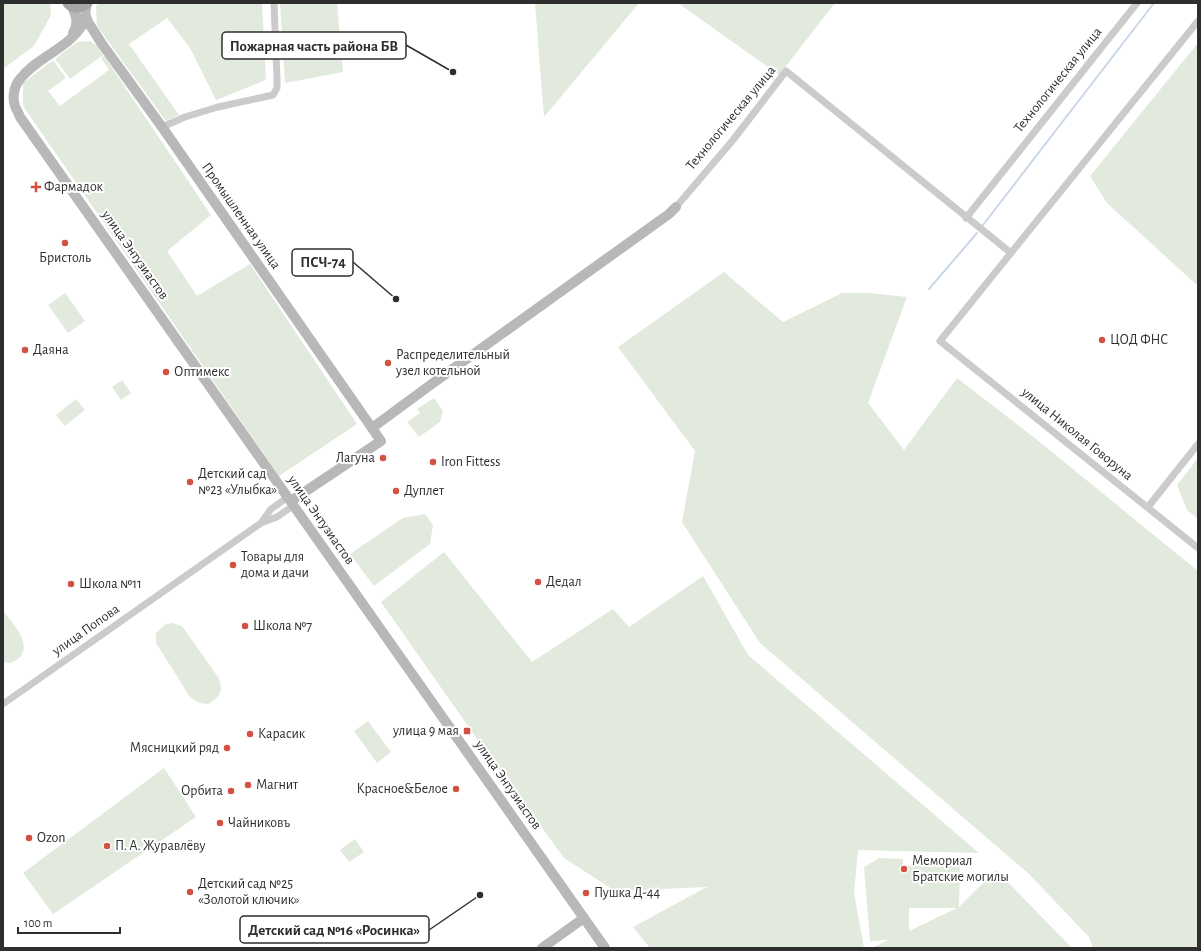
<svg xmlns="http://www.w3.org/2000/svg" width="1201" height="951" viewBox="0 0 1201 951" font-family="'Alegreya Sans',sans-serif">
	<style>
		.green { fill: #e1eadd; fill-rule: evenodd }
		.lines { fill: none; stroke-linecap: round; stroke-linejoin: round }
		.stream { stroke: #cbd7e8; stroke-width: 2 }
		.street { stroke: #cbcbcb; stroke-width: 7 }
		.secondary { stroke: #b8b8b8; stroke-width: 10 }
		.primary { stroke: #a6a6a6; stroke-width: 11 }
		.poi-dot { fill: #d45041; stroke: #fff; stroke-width: 1.5 }
		.labels { text-anchor: middle; dominant-baseline: central; stroke-width: 4; stroke-linejoin: round; paint-order: stroke }
		.street-label { font-size: 14px; fill: #2e2e2e; stroke: #fff }
		.poi-label { font-size: 14px; fill: #2e2e2e; stroke: #fff; text-anchor: start }
		.leader { fill: none; stroke: #2e2e2e; stroke-width: 1.5 }
		.callout-dot { fill: #2e2e2e; stroke: #fff; stroke-width: 1.5 }
		.callout { fill: #fff; stroke: #2e2e2e; stroke-width: 1.5 }
		.callout-label { font-size: 15px; text-anchor: middle; font-weight: bold; fill: #2e2e2e }
	</style>
	<rect width="100%" height="100%" fill="#fff"/>
	<path class="green" d="M 3,3 L 50,3 L 51,15 L 34,46 L 3,69 Z
		M 98,3 L 262,3 L 266,80 L 216,100 L 190,48 L 167,18 L 129,44 L 179,115 L 166,121 L 97,26 L 96,7 Z
		M 280,3 L 337,3 L 343,72 L 285,83 Z
		M 535,3 L 639,3 L 544,117 Z
		M 678,3 L 835,3 L 779,75 Z
		M 90,41 L 96,45 L 103,55 L 70,79 L 55,59 L 77,42 Z
		M 1198,43 L 1198,286 L 1107,203 L 1090,176 Z
		M 104,56 L 211,215 L 167,251 L 197,296 L 250,264 L 357,424 L 279,476 L 23,106 L 23,83 L 53,60 L 66,78 L 48,91 L 60,106 L 109,70 L 101,58 Z
		M 724,272 L 783,322 L 842,293 L 870,293 L 907,297 L 868,403 L 904,450 L 957,378 L 1036,439 L 1198,571 L 1198,948 L 1093,948 L 1089,937 L 1028,873 L 760,643 L 682,522 L 695,451 L 618,347 Z
		M 65,293 L 85,321 L 68,333 L 48,305 Z
		M 122,380 L 131,393 L 121,400 L 112,387 Z
		M 434,398 L 443,411 L 440,422 L 419,437 L 407,422 L 420,413 L 417,409 Z
		M 76,399 L 85,410 L 65,426 L 56,415 Z
		M 1198,458 L 1198,519 L 1187,510 L 1177,485 Z
		M 425,514 L 433,525 L 430,544 L 374,586 L 350,554 L 403,518 Z
		M 444,552 L 532,662 L 613,609 L 629,627 L 703,576 L 748,655 L 979,853 L 858,850 L 854,893 L 864,948 L 650,948 L 633,927 L 707,887 L 615,891 L 564,858 L 475,736 L 381,602 Z
		M 3,611 C 11,621 31,642 21,656 C 19,659 14,661 11,663 L 3,662 Z
		M 172,623 L 182,626 L 218,677 C 224,691 220,697 208,704 L 199,703 L 190,697 L 156,643 L 156,633 L 166,624 Z
		M 368,721 L 391,752 L 377,763 L 354,731 Z
		M 164,768 L 196,817 L 53,914 L 23,873 Z
		M 355,839 L 364,852 L 349,862 L 340,850 Z
		M 879,858 L 903,859 L 903,866 L 960,865 L 959,907 L 996,870 L 1072,948 L 872,948 L 888,940 L 870,941 L 864,867 ZM 909,908 L 957,908 L 909,931 Z"/>
	<g class="lines">
		<path class="stream" d="M 983,225 L 1154,3
			M 929,289 L 977,233"/>
		<path class="street" d="M 1198,21 L 940,341 L 1198,548
			M 162,127 L 185,117 L 218,107 L 273,95 L 277,88 L 277,79 L 274,3
			M 676,207 L 733,140 L 786,71 L 1011,253
			M 966,218 L 1137,3
			M 1148,507 L 1198,444
			M 261,523 L 271,509 L 288,497
			M 3,704 L 261,523 L 277,517 L 294,505"/>
		<path class="secondary" d="M 87,3 C 85,10 86,18 83,24 C 68,49 37,57 20,79 C 14,86 12,98 15,106 C 16,109 19,113 20,117 L 605,948
			M 72,6 C 76,16 79,23 73,33
			M 86,16 L 88,22 L 102,44 L 162,127 L 381,441 L 291,501
			M 372,428 L 429,386 L 669,214 L 676,207
			M 542,948 L 584,918"/>
		<path class="primary" d="M 68,3 C 74,9 80,8 87,3"/>
	</g>
	<g class="poi-dot">
		<path d="M34 181h4v4h4v4h-4v4h-4v-4h-4v-4h4z"/>
		<circle cx="65" cy="243" r="4"/>
		<circle cx="1102" cy="340" r="4"/>
		<circle cx="25" cy="350" r="4"/>
		<circle cx="388" cy="363" r="4"/>
		<circle cx="166" cy="372" r="4"/>
		<circle cx="383" cy="458" r="4"/>
		<circle cx="433" cy="462" r="4"/>
		<circle cx="190" cy="482" r="4"/>
		<circle cx="396" cy="491" r="4"/>
		<circle cx="233" cy="565" r="4"/>
		<circle cx="538" cy="582" r="4"/>
		<circle cx="71" cy="584" r="4"/>
		<circle cx="245" cy="626" r="4"/>
		<rect x="463" y="727" width="8" height="8" rx="2"/>
		<circle cx="250" cy="734" r="4"/>
		<circle cx="227" cy="748" r="4"/>
		<circle cx="248" cy="785" r="4"/>
		<circle cx="456" cy="789" r="4"/>
		<circle cx="231" cy="791" r="4"/>
		<circle cx="220" cy="823" r="4"/>
		<circle cx="29" cy="838" r="4"/>
		<circle cx="107" cy="846" r="4"/>
		<circle cx="904" cy="869" r="4"/>
		<circle cx="190" cy="892" r="4"/>
		<circle cx="586" cy="893" r="4"/>
	</g>
	<g class="labels">
		<g class="street-label">
			<text transform="translate(1058 80) rotate(-51)">Технологическая улица</text>
			<text transform="translate(731 118) rotate(-50)">Технологическая улица</text>
			<text transform="translate(241 216) rotate(55)">Промышленная улица</text>
			<text transform="translate(135 255) rotate(55)">улица Энтузиастов</text>
			<text transform="translate(1077 434) rotate(39)">улица Николая Говоруна</text>
			<text transform="translate(321 520) rotate(55)">улица Энтузиастов</text>
			<text transform="translate(86 630) rotate(-35)">улица Попова</text>
			<text transform="translate(508 785) rotate(55)">улица Энтузиастов</text>
		</g>
		<g class="poi-label">
			<text x="44" y="187">Фармадок</text>
			<text x="65" y="258" text-anchor="middle">Бристоль</text>
			<text x="1110" y="340">ЦОД ФНС</text>
			<text x="33" y="350">Даяна</text>
			<text x="396" y="355">Распределительный<tspan x="396" dy="16">узел котельной</tspan></text>
			<text x="174" y="372">Оптимекс</text>
			<text x="375" y="458" text-anchor="end">Лагуна</text>
			<text x="441" y="462">Iron Fittess</text>
			<text x="198" y="474">Детский сад<tspan x="198" dy="16">№23 «Улыбка»</tspan></text>
			<text x="404" y="491">Дуплет</text>
			<text x="241" y="557">Товары для<tspan x="241" dy="16">дома и дачи</tspan></text>
			<text x="546" y="582">Дедал</text>
			<text x="79" y="584">Школа №11</text>
			<text x="253" y="626">Школа №7</text>
			<text x="459" y="731" text-anchor="end">улица 9 мая</text>
			<text x="258" y="734">Карасик</text>
			<text x="219" y="748" text-anchor="end">Мясницкий ряд</text>
			<text x="256" y="785">Магнит</text>
			<text x="448" y="789" text-anchor="end">Красное&amp;Белое</text>
			<text x="223" y="791" text-anchor="end">Орбита</text>
			<text x="228" y="823">Чайниковъ</text>
			<text x="37" y="838">Ozon</text>
			<text x="115" y="846">П. А. Журавлёву</text>
			<text x="912" y="861">Мемориал<tspan x="912" dy="16">Братские могилы</tspan></text>
			<text x="198" y="884">Детский сад №25<tspan x="198" dy="16">«Золотой ключик»</tspan></text>
			<text x="594" y="893">Пушка Д-44</text>
		</g>
	</g>
	<path class="leader" d="M453 72L406 45M396 299L353 262M480 895L429 930"/>
	<g class="callout-dot">
		<circle cx="453" cy="72" r="4"/>
		<circle cx="396" cy="299" r="4"/>
		<circle cx="480" cy="895" r="4"/>
	</g>
	<g class="callout">
		<rect x="222" y="32" width="184" height="27" rx="4"/>
		<rect x="292" y="249" width="61" height="27" rx="4"/>
		<rect x="240" y="916" width="189" height="27" rx="4"/>
	</g>
	<g class="callout-label">
		<text x="314" y="51">Пожарная часть района БВ</text>
		<text x="323" y="267">ПСЧ-74</text>
		<text x="334" y="935">Детский сад №16 «Росинка»</text>
	</g>
	<rect width="1201" height="951" fill="none" stroke="#2e2e2e" stroke-width="8"/>
	<path d="M18 927v6h102v-6" fill="none" stroke="#2e2e2e" stroke-width="2"/>
	<text x="24" y="927" font-size="12" fill="#2e2e2e" stroke="#ffffff" stroke-width="3" paint-order="stroke">100 m</text>
</svg>
